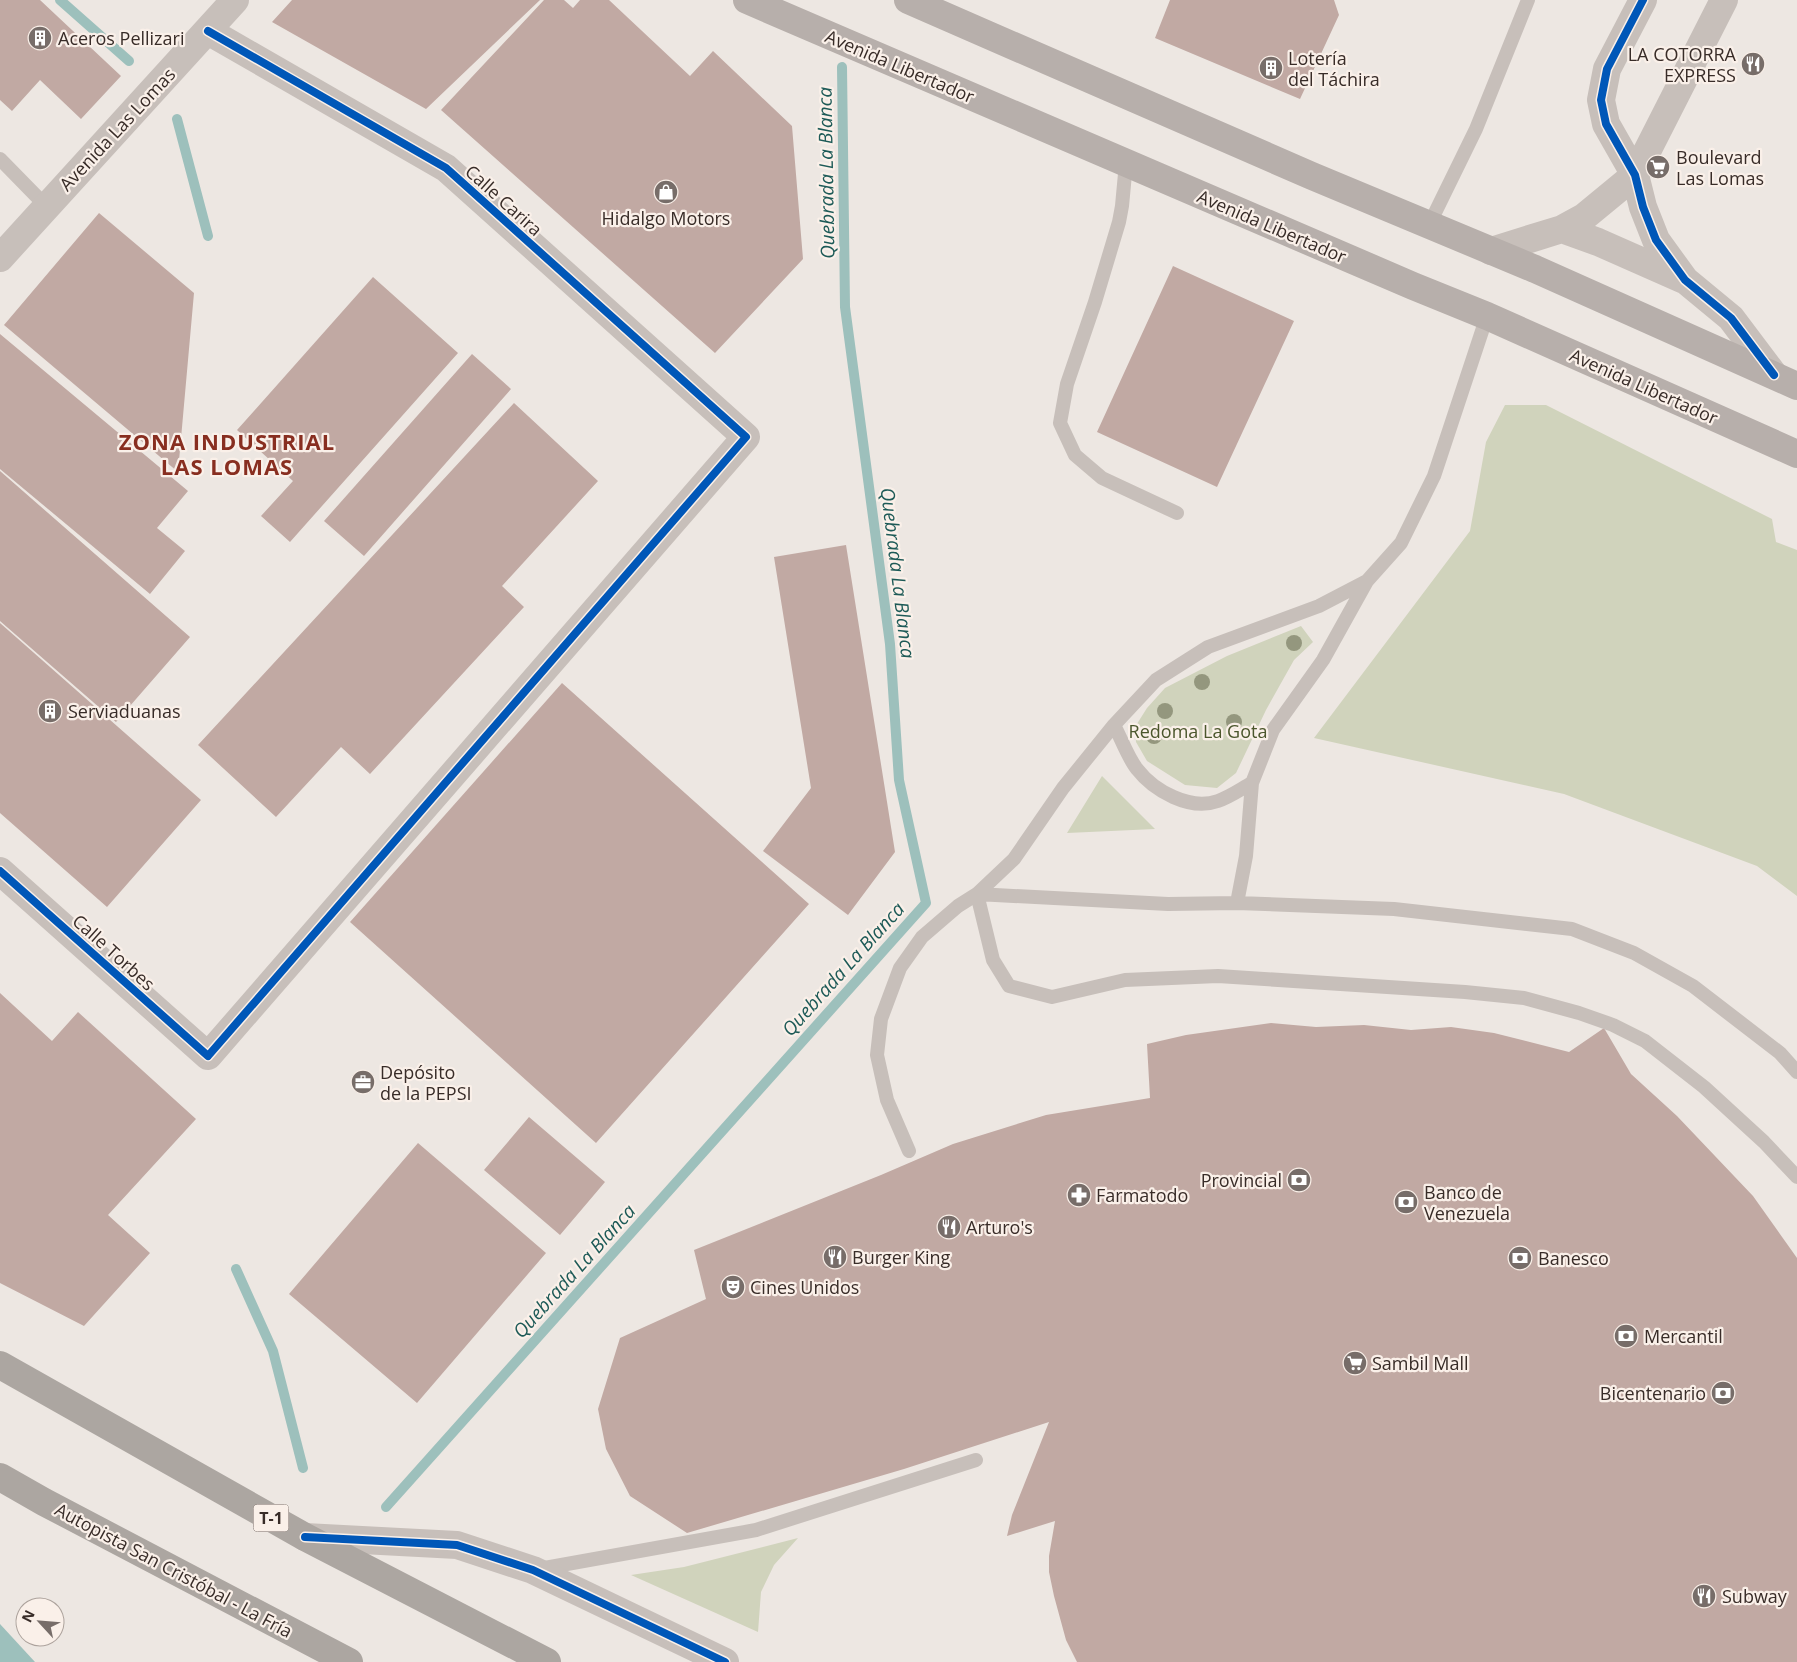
<svg xmlns="http://www.w3.org/2000/svg" width="1797" height="1662" viewBox="0 0 1797 1662" font-family="'Open Sans',sans-serif">
	<style>
		.green { fill: #d0d3bc }
		.water { fill: #9dc0bc }
		.lines { fill: none; stroke-linecap: round; stroke-linejoin: round }
		.stream { stroke: #9dc0bc; stroke-width: 10 }
		.building { fill: #c1a9a3 }
		.lane { stroke: #c7bfba; stroke-width: 14 }
		.street { stroke: #c7bfba; stroke-width: 28 }
		.secondary { stroke: #b7afab; stroke-width: 28 }
		.highway { stroke: #aca6a1; stroke-width: 28 }
		.cycleway-casing { stroke: #faf0e9; stroke-width: 11 }
		.cycleway { stroke: #0057b8; stroke-width: 8 }
		.tree { fill: #94977e }
		.labels { text-anchor: middle; dominant-baseline: central; stroke-width: 4.5; stroke-linejoin: round; paint-order: stroke }
		.shield { fill: #faf0e9; stroke: #726762; stroke-width: 1 }
		.shield-label { font-size: 16px; font-weight: bold; fill: #382c28 }
		.poi-label { font-size: 18px; fill: #382c28; stroke: #faf0e9; text-anchor: start }
		.street-label { font-size: 18px; fill: #382c28; stroke: #faf0e9 }
		.park-label { font-size: 18px; fill: #4b562c; stroke: #faf0e9 }
		.water-label { font-size: 19px; font-style: italic; fill: #1d5a57; stroke: #faf0e9 }
		.district-label { font-size: 22px; font-weight: bold; letter-spacing: 1px; fill: #882e20; stroke: #faf0e9 }
	</style>
	<rect width="100%" height="100%" fill="#ede7e2"/>
	<path class="green" d="M 1505,405 L 1546,405 L 1772,519 L 1776,542 L 1797,550 L 1797,896 L 1757,866 L 1564,794 L 1314,738 L 1470,531 L 1486,442 Z
		M 1301,626 L 1313,642 L 1294,660 L 1266,710 L 1236,773 L 1217,788 L 1185,785 L 1147,761 L 1136,742 L 1135,727 L 1147,708 L 1165,688 L 1227,656 Z
		M 1102,776 L 1155,829 L 1067,833 Z
		M 798,1538 L 774,1565 L 761,1592 L 758,1632 L 631,1575 L 684,1567 Z"/>
	<path class="water" d="M 0,1624 L 35,1662 L 0,1662 Z"/>
	<g class="lines">
		<path class="stream" d="M 60,0 L 129,61
			M 177,119 L 208,236
			M 236,1269 L 273,1351 L 303,1468
			M 386,1507 L 926,903 L 899,780 L 890,644 L 845,307 L 842,67"/>
	</g>
	<path class="building" d="M 0,0 L 40,0 L 121,76 L 81,119 L 40,80 L 12,111 L 0,100 Z
		M 292,0 L 540,0 L 426,109 L 272,22 Z
		M 544,0 L 564,0 L 573,8 L 580,0 L 609,0 L 690,76 L 713,51 L 792,126 L 803,259 L 715,353 L 441,110 Z
		M 1170,0 L 1334,0 L 1339,15 L 1300,99 L 1155,38 Z
		M 99,213 L 194,293 L 178,472 L 4,325 Z
		M 1173,266 L 1294,321 L 1217,487 L 1097,432 Z
		M 373,277 L 458,353 L 290,542 L 261,516 L 293,481 L 237,430 Z
		M 0,334 L 188,491 L 157,528 L 185,551 L 150,594 L 0,469 Z
		M 472,354 L 511,389 L 364,556 L 324,521 Z
		M 514,403 L 598,481 L 502,586 L 524,607 L 370,774 L 341,747 L 276,817 L 198,745 Z
		M 0,471 L 190,637 L 116,722 L 0,621 Z
		M 846,545 L 895,852 L 848,915 L 763,851 L 811,788 L 774,557 Z
		M 0,623 L 201,800 L 107,907 L 0,813 Z
		M 562,683 L 809,904 L 596,1143 L 350,922 Z
		M 0,993 L 52,1041 L 78,1012 L 196,1119 L 108,1215 L 150,1253 L 84,1326 L 0,1283 Z
		M 1271,1023 L 1316,1027 L 1364,1025 L 1411,1030 L 1451,1027 L 1494,1033 L 1569,1052 L 1604,1028 L 1631,1074 L 1677,1116 L 1753,1196 L 1797,1258 L 1797,1662 L 1077,1662 L 1066,1640 L 1054,1596 L 1049,1572 L 1049,1556 L 1055,1521 L 1007,1536 L 1012,1515 L 1049,1422 L 904,1469 L 687,1533 L 630,1496 L 606,1449 L 598,1409 L 620,1338 L 706,1299 L 694,1250 L 881,1175 L 953,1144 L 1046,1115 L 1150,1098 L 1147,1044 L 1186,1035 Z
		M 529,1117 L 605,1182 L 560,1235 L 484,1170 Z
		M 418,1143 L 546,1253 L 417,1403 L 289,1294 Z"/>
	<g class="lines">
		<path class="lane" d="M 0,159 L 46,206
			M 1126,163 L 1122,206 L 1119,222 L 1095,302 L 1067,384 L 1060,423 L 1075,455 L 1102,478 L 1177,513
			M 1429,225 L 1476,129 L 1528,0
			M 1114,725 C 1121,738 1128,758 1137,769 C 1154,791 1190,811 1218,801 C 1230,797 1241,789 1252,783
			M 977,894 L 993,960 L 1009,986 L 1052,997 L 1125,980 L 1218,976 L 1465,992 L 1524,998 L 1579,1013 L 1613,1025 L 1645,1041 L 1704,1087 L 1764,1142 L 1797,1177
			M 977,894 L 1168,904 L 1237,903 L 1394,909 L 1572,929 L 1634,953 L 1693,986 L 1780,1053 L 1797,1072
			M 1237,903 L 1246,856 L 1252,783 L 1273,730 L 1323,660 L 1367,581 L 1401,543 L 1434,476 L 1487,316
			M 909,1151 L 887,1100 L 877,1055 L 881,1019 L 900,968 L 922,937 L 958,906 L 977,894 L 1014,859 L 1063,788 L 1114,725 L 1156,680 L 1208,647 L 1319,606 L 1367,581
			M 539,1569 L 756,1530 L 976,1460"/>
		<path class="street" d="M 1643,0 L 1607,69 L 1601,100 L 1606,124 L 1635,175 L 1643,207 L 1656,240 L 1685,280 L 1731,318 L 1774,375
			M 1562,229 L 1598,242 L 1684,280
			M 1491,251 L 1562,229 L 1584,217 L 1635,175 L 1724,0
			M 0,258 L 235,0
			M 0,871 L 208,1056 L 746,437 L 446,168 L 208,31
			M 305,1537 L 457,1545 L 533,1570 L 725,1662"/>
		<path class="secondary" d="M 747,0 L 1413,286 L 1487,316 L 1797,454
			M 908,0 L 1312,176 L 1535,269 L 1797,386"/>
		<path class="highway" d="M 0,1365 L 305,1537 L 547,1662
			M 0,1477 L 44,1502 L 349,1662"/>
		<g class="cycleway-casing">
			<path id="cycleway" d="M 1643,0 L 1607,69 L 1601,100 L 1606,124 L 1635,175 L 1643,207 L 1656,240 L 1685,280 L 1731,318 L 1774,375
				M 0,871 L 208,1056 L 746,437 L 446,168 L 208,31
				M 305,1537 L 457,1545 L 533,1570 L 725,1662"/>
		</g>
		<use href="#cycleway" class="cycleway"/>
	</g>
	<g class="tree">
		<circle cx="1294" cy="643" r="8"/>
		<circle cx="1202" cy="682" r="8"/>
		<circle cx="1165" cy="711" r="8"/>
		<circle cx="1234" cy="722" r="8"/>
		<circle cx="1154" cy="736" r="8"/>
	</g>
	<defs>
		<g id="building-disc" transform="scale(1.25)"><circle r="9.5" fill="#776d69" stroke="#faf0e9"/><path d="M-4-6H4V6H1V3H-1V6H-4ZM-2.5-4.3h1.7v1.8h-1.7ZM.8-4.3h1.7v1.8H.8ZM-2.5-1h1.7V.8h-1.7ZM.8-1h1.7V.8H.8Z" fill="#fff"/></g>
		<g id="restaurant-disc" transform="scale(1.25)"><circle r="9.5" fill="#776d69" stroke="#faf0e9"/><path d="M-5-6h1v4h1v-4h1v4h1v-4h1v5L-1.5 .5V6h-2V.5L-5-1ZM5-6V6H3V1.5H1.5Q1.5-4 5-6Z" fill="#fff"/></g>
		<g id="supermarket-disc" transform="scale(1.25)"><circle r="9.5" fill="#776d69" stroke="#faf0e9"/><path d="M-6-5.5h2.5l.6 2H6L4.5 2H-2.5L-4.4-4H-6ZM-1.5 3.2a1.3 1.3 0 1 0 .1 0ZM3 3.2a1.3 1.3 0 1 0 .1 0Z" fill="#fff"/></g>
		<g id="shop-disc" transform="scale(1.25)"><circle r="9.5" fill="#776d69" stroke="#faf0e9"/><path d="M-5-2.5h2.3a2.7 3.5 0 0 1 5.4 0H5L5.5 6h-11ZM-1.5-2.5h3a1.5 2.3 0 0 0-3 0Z" fill="#fff"/></g>
		<g id="office-disc" transform="scale(1.25)"><circle r="9.5" fill="#776d69" stroke="#faf0e9"/><path d="M-6-3h4V-5.5h4V-3h4V5H-6ZM-1-4.5V-3h2v-1.5ZM-6 0V1H6V0Z" fill="#fff"/></g>
		<g id="bank-disc" transform="scale(1.25)"><circle r="9.5" fill="#776d69" stroke="#faf0e9"/><path d="M-6-4H6V4H-6ZM0-2.3a2.3 2.3 0 1 0 0 4.6a2.3 2.3 0 1 0 0-4.6Z" fill="#fff"/></g>
		<g id="pharmacy-disc" transform="scale(1.25)"><circle r="9.5" fill="#776d69" stroke="#faf0e9"/><path d="M-2-6h4v4h4v4h-4v4h-4v-4h-4v-4h4Z" fill="#fff"/></g>
		<g id="theatre-disc" transform="scale(1.25)"><circle r="9.5" fill="#776d69" stroke="#faf0e9"/><path d="M-5-5.5Q0-4 5-5.5V0Q5 5 0 6Q-5 5-5 0ZM-3.3-2.5H-1v1.5H-3.3ZM1-2.5H3.3v1.5H1ZM-2.8 1Q0 5.5 2.8 1Z" fill="#fff"/></g>
	</defs>
	<g fill-rule="evenodd">
		<use href="#building-disc" x="40" y="38"/>
		<use href="#restaurant-disc" x="1753" y="64"/>
		<use href="#building-disc" x="1271" y="68"/>
		<use href="#supermarket-disc" x="1658" y="167"/>
		<use href="#shop-disc" x="666" y="192"/>
		<use href="#building-disc" x="50" y="711"/>
		<use href="#office-disc" x="363" y="1082"/>
		<use href="#bank-disc" x="1299" y="1180"/>
		<use href="#pharmacy-disc" x="1079" y="1195"/>
		<use href="#bank-disc" x="1406" y="1202"/>
		<use href="#restaurant-disc" x="949" y="1227"/>
		<use href="#restaurant-disc" x="835" y="1257"/>
		<use href="#bank-disc" x="1520" y="1258"/>
		<use href="#theatre-disc" x="733" y="1287"/>
		<use href="#bank-disc" x="1626" y="1336"/>
		<use href="#supermarket-disc" x="1355" y="1363"/>
		<use href="#bank-disc" x="1723" y="1393"/>
		<use href="#restaurant-disc" x="1704" y="1596"/>
	</g>
	<g class="labels">
		<rect class="shield" x="253.5" y="1504.5" width="35" height="27" rx="4"/>
		<g class="shield-label">
			<text x="271" y="1518">T-1</text>
		</g>
		<g class="poi-label">
			<text x="58" y="38">Aceros Pellizari</text>
			<text x="1736" y="54" text-anchor="end">LA COTORRA<tspan x="1736" dy="21">EXPRESS</tspan></text>
			<text x="1288" y="58">Lotería<tspan x="1288" dy="21">del Táchira</tspan></text>
			<text x="1676" y="157">Boulevard<tspan x="1676" dy="21">Las Lomas</tspan></text>
			<text x="666" y="218" text-anchor="middle">Hidalgo Motors</text>
			<text x="68" y="711">Serviaduanas</text>
			<text x="380" y="1072">Depósito<tspan x="380" dy="21">de la PEPSI</tspan></text>
			<text x="1282" y="1180" text-anchor="end">Provincial</text>
			<text x="1424" y="1192">Banco de<tspan x="1424" dy="21">Venezuela</tspan></text>
			<text x="1096" y="1195">Farmatodo</text>
			<text x="966" y="1227">Arturo's</text>
			<text x="852" y="1257">Burger King</text>
			<text x="1538" y="1258">Banesco</text>
			<text x="750" y="1287">Cines Unidos</text>
			<text x="1644" y="1336">Mercantil</text>
			<text x="1372" y="1363">Sambil Mall</text>
			<text x="1706" y="1393" text-anchor="end">Bicentenario</text>
			<text x="1722" y="1596">Subway</text>
		</g>
		<g class="street-label">
			<text transform="translate(900 66) rotate(23)">Avenida Libertador</text>
			<text transform="translate(117 129) rotate(-47)">Avenida Las Lomas</text>
			<text transform="translate(504 200) rotate(42)">Calle Carira</text>
			<text transform="translate(1272 226) rotate(23)">Avenida Libertador</text>
			<text transform="translate(1644 386) rotate(24)">Avenida Libertador</text>
			<text transform="translate(114 952) rotate(42)">Calle Torbes</text>
			<text transform="translate(174 1570) rotate(28)">Autopista San Cristóbal - La Fría</text>
		</g>
		<g class="park-label">
			<text x="1198" y="731">Redoma La Gota</text>
		</g>
		<g class="water-label">
			<text transform="translate(826 173) rotate(-91)">Quebrada La Blanca</text>
			<text transform="translate(898 573) rotate(83)">Quebrada La Blanca</text>
			<text transform="translate(843 969) rotate(-48)">Quebrada La Blanca</text>
			<text transform="translate(574 1271) rotate(-48)">Quebrada La Blanca</text>
		</g>
		<g class="district-label">
			<text x="227" y="441">ZONA INDUSTRIAL<tspan x="227" dy="25">LAS LOMAS</tspan></text>
		</g>
	</g>
	<g transform="translate(40 1622) rotate(296)"><circle r="24" fill="#faf0e9" stroke="#aca29c"/>
	<path d="M0-4L9 19L0 12L-9 19Z" fill="#776d69"/>
	<text y="-8" font-size="14" font-weight="bold" text-anchor="middle" fill="#382c28">N</text>
	</g>
</svg>
